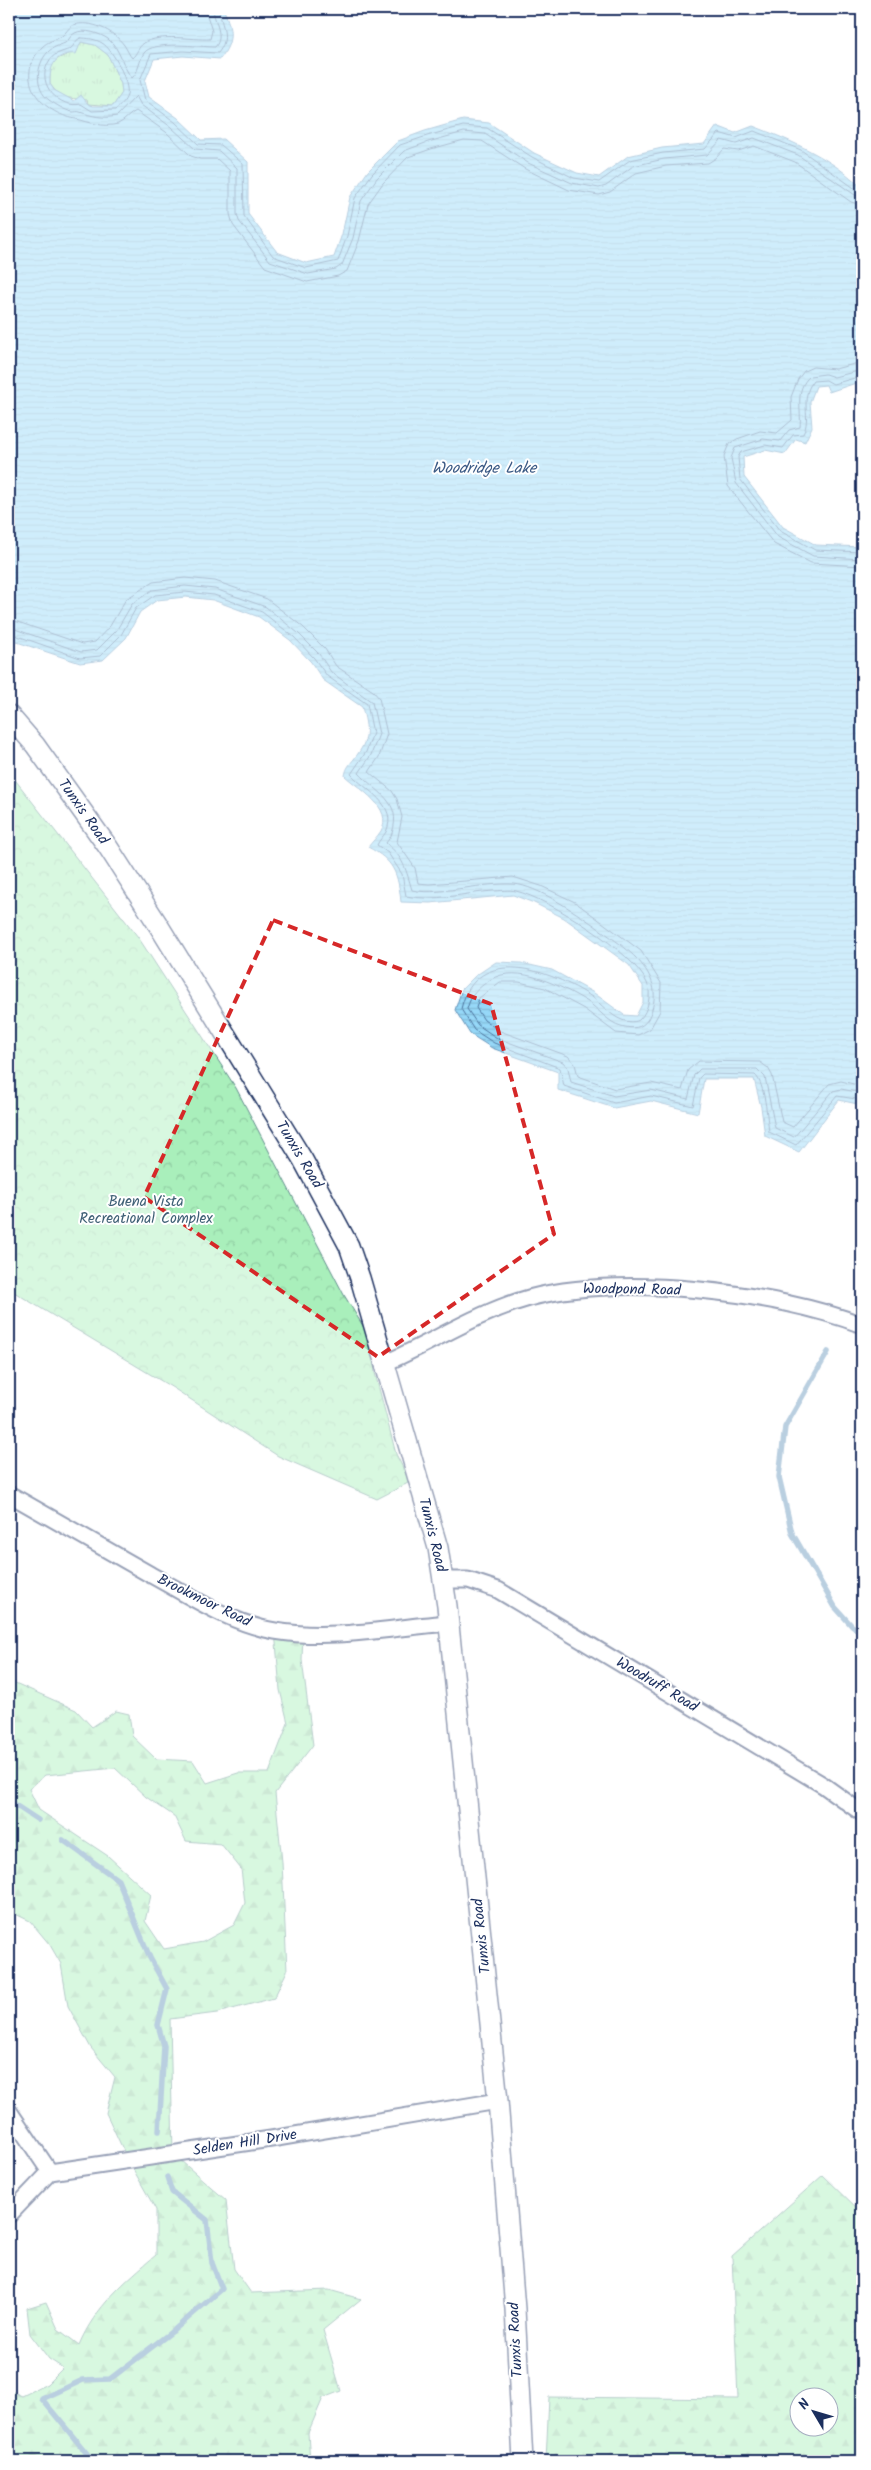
<svg xmlns="http://www.w3.org/2000/svg" width="871" height="2470" viewBox="0 0 871 2470" font-family="Kalam,sans-serif">
	<style>
		.grass { fill: url(#grass-tufts); stroke: #628f8c }
		.forest { fill: url(#forest-firs); stroke: #628f8c; fill-rule: evenodd }
		.park { fill: url(#park-crowns); stroke: #628f8c }
		.water { fill: url(#water-rules); stroke: #6594ba; fill-rule: evenodd }
		.lines { fill: none; stroke-linecap: round; stroke-linejoin: round }
		.shore { stroke: #4c739c; stroke-width: 1 }
		.stream { stroke: #6594ba; stroke-width: 5.5 }
		.minor-casing { stroke: #1b2f5e; stroke-width: 19 }
		.tertiary-casing { stroke: #1b2f5e; stroke-width: 22 }
		.minor { stroke: #fff; stroke-width: 15 }
		.tertiary { stroke: #fff; stroke-width: 19 }
		.marked { fill: none; stroke: #d62828; stroke-width: 4; stroke-dasharray: 10 6; stroke-linejoin: round }
		.labels { text-anchor: middle; dominant-baseline: central; stroke-width: 4; stroke-linejoin: round; paint-order: stroke }
		.street-label { font-size: 15px; fill: #1b2f5e; stroke: #fff }
		.park-label { font-size: 15px; fill: #3e5f75; stroke: #fff }
		.water-label { font-size: 16px; font-style: italic; fill: #3a5984; stroke: #fff }
	</style>
	<defs>
		<pattern id="grass-tufts" width="24" height="20" patternUnits="userSpaceOnUse" patternTransform="scale(1.25)"><rect width="24" height="20" fill="#a9efbb"/><path d="M3 7l-1-3M5 7V3M7 7l1-3M15 17l-1-3M17 17v-4M19 17l1-3" fill="none" stroke="#91cda3"/></pattern>
		<pattern id="forest-firs" width="22" height="20" patternUnits="userSpaceOnUse" patternTransform="scale(1.25)"><rect width="22" height="20" fill="#a9efbb"/><path d="M5 1l3.5 6h-7zM16 11l3.5 6h-7z" fill="#91cda3"/></pattern>
		<pattern id="park-crowns" width="20" height="18" patternUnits="userSpaceOnUse" patternTransform="scale(1.25)"><rect width="20" height="18" fill="#a9efbb"/><path d="M2 6a3 3 0 1 1 6 0M12 15a3 3 0 1 1 6 0" fill="none" stroke="#91cda3"/></pattern>
		<pattern id="water-rules" width="6" height="5" patternUnits="userSpaceOnUse" patternTransform="scale(1.25)"><rect width="6" height="5" fill="#96d8f8"/><path d="M0 2.5h6" fill="none" stroke="#81bad7"/></pattern>
	</defs>
	<rect width="100%" height="100%" fill="#fff"/>
	<filter id="ink" filterUnits="userSpaceOnUse"><feTurbulence type="fractalNoise" baseFrequency=".02" numOctaves="2"/><feDisplacementMap in="SourceGraphic" scale="10" xChannelSelector="R" yChannelSelector="G"/><feConvolveMatrix kernelMatrix="1 2 1 2 8 2 1 2 1" color-interpolation-filters="sRGB"/></filter>
	<g filter="url(#ink)">
		<path class="grass" d="M 80,42 L 95,45 L 108,55 L 121,84 L 122,93 L 113,106 L 88,104 L 87,100 C 71,98 61,100 50,84 C 49,56 58,60 77,50 Z"/>
		<path class="forest" d="M 275,1631 L 303,1634 L 302,1660 L 313,1745 L 275,1793 L 282,1862 L 287,1971 L 274,1998 L 217,2013 L 170,2019 L 173,2154 L 226,2200 L 234,2269 L 251,2293 L 329,2290 L 361,2299 L 323,2330 L 341,2391 L 323,2398 L 308,2433 L 310,2461 L 9,2461 L 9,2390 L 22,2396 L 47,2384 L 63,2368 L 49,2359 L 30,2334 L 27,2308 L 46,2302 L 58,2329 L 79,2345 C 95,2307 125,2281 156,2255 L 156,2210 L 128,2160 L 106,2113 L 115,2077 L 91,2048 L 68,2006 L 61,1964 L 50,1945 L 30,1921 L 9,1911 L 9,1673 L 13,1682 L 76,1710 L 92,1727 L 116,1711 L 129,1714 L 132,1736 L 156,1759 L 193,1761 L 207,1783 L 238,1773 L 269,1773 L 288,1723 L 280,1690 ZM 115,1768 L 146,1797 L 174,1816 L 186,1841 L 221,1844 L 241,1869 L 245,1903 L 234,1925 L 203,1942 L 164,1949 L 145,1921 L 151,1895 L 108,1856 L 39,1810 L 29,1789 L 45,1775 Z
			M 823,2175 L 862,2213 L 862,2461 L 546,2461 L 549,2397 L 738,2399 L 732,2256 ZM 798,2398 L 828,2398 L 828,2428 L 798,2428 Z"/>
		<path class="park" d="M 9,772 L 138,937 L 236,1088 L 344,1295 L 371,1339 L 375,1373 L 396,1454 L 410,1482 L 377,1499 L 278,1456 L 173,1388 L 9,1289 Z"/>
		<path class="water" d="M 9,9 L 224,10 C 232,30 234,41 220,59 L 183,56 L 154,59 L 145,81 L 149,97 L 178,118 L 201,140 L 223,139 L 248,162 L 248,214 L 277,252 L 306,263 L 334,257 L 342,234 L 350,197 L 368,171 L 398,141 L 425,131 L 463,120 L 489,123 L 534,153 L 577,173 L 599,177 L 628,156 L 662,148 L 704,144 L 717,126 L 735,133 L 753,126 C 792,141 832,158 862,188 L 862,381 L 829,392 L 826,385 L 816,386 L 810,402 L 812,427 L 805,442 L 796,439 L 785,454 L 765,450 L 743,457 L 744,477 L 783,527 L 816,545 L 862,547 L 862,1105 L 839,1100 L 799,1152 L 765,1136 L 761,1107 L 754,1079 L 704,1079 L 698,1113 L 651,1101 L 614,1108 L 558,1090 L 558,1072 L 492,1048 L 470,1034 L 455,1010 L 462,989 L 475,976 L 496,962 L 521,963 L 552,970 L 594,993 L 624,1015 L 636,1016 L 643,1002 L 643,986 L 629,965 L 564,918 L 534,903 L 513,895 L 430,903 L 401,902 C 398,873 394,861 368,847 C 372,842 377,837 381,831 C 394,808 359,789 345,776 C 346,768 350,764 354,759 C 370,739 368,730 362,707 L 323,680 L 311,662 L 290,640 L 259,617 L 213,600 L 186,597 L 157,600 L 140,612 L 126,638 L 103,660 L 80,663 L 14,641 L 9,636 ZM 81,42 L 95,45 L 108,55 L 121,84 L 122,93 L 113,106 L 93,106 L 88,104 L 81,95 L 74,101 L 54,90 L 50,84 C 49,66 56,52 76,54 Z"/>
		<g class="lines">
			<path class="shore" d="M 205,9 L 212,31 L 210,39 C 192,40 160,33 144,43 C 138,47 137,54 132,58 C 129,55 127,49 124,45 C 113,30 91,20 73,25 C 68,28 66,33 62,36 C 55,40 48,41 42,47 C 12,80 42,113 76,119 C 90,122 102,128 118,124 C 125,121 129,114 136,111 L 166,132 L 191,156 L 200,159 L 217,159 L 230,171 L 230,214 L 233,225 L 265,267 L 307,282 L 338,276 L 347,271 L 359,241 L 368,204 L 383,183 L 408,157 L 431,149 L 464,140 L 482,141 L 525,169 L 569,190 L 599,195 L 610,192 L 636,173 L 666,166 L 708,163 L 716,158 L 724,149 L 738,151 L 754,146 L 795,162 L 851,202 L 862,205
				M 213,9 C 214,22 225,36 215,47 C 200,47 153,40 144,53 C 139,60 139,72 132,78 C 122,67 121,49 108,39 C 101,34 84,28 75,33 C 70,35 69,41 65,43 C 58,46 53,47 48,52 C 36,64 34,89 49,100 C 55,104 65,111 73,112 C 75,112 78,111 80,112 C 92,116 103,119 117,116 L 136,96 L 141,105 L 171,127 L 195,149 L 219,151 L 237,168 L 237,214 L 239,221 L 270,261 L 308,274 L 336,269 L 342,265 L 353,238 L 361,201 L 377,178 L 404,151 L 428,142 L 464,132 L 485,134 L 528,163 L 572,183 L 599,188 L 606,186 L 633,166 L 664,159 L 707,155 L 721,140 L 736,144 L 754,138 L 798,155 L 855,195 L 862,197
				M 219,9 C 221,26 231,37 218,53 L 183,51 L 151,54 L 140,80 L 145,100 L 175,122 L 198,144 L 221,145 L 243,164 L 244,216 L 273,256 L 306,268 L 338,261 L 347,236 L 355,198 L 372,174 L 400,145 L 427,136 L 463,126 L 487,128 L 532,157 L 574,178 L 599,182 L 630,160 L 663,153 L 705,149 L 719,133 L 736,138 L 754,131 L 801,150 L 857,190 L 862,191
				M 80,38 C 87,38 96,39 102,43 C 113,49 130,83 127,95 C 125,102 120,106 115,110 L 92,111 L 81,104 C 60,109 36,85 48,63 C 53,53 60,53 70,49 C 74,47 75,40 80,38 Z
				M 862,362 L 835,369 L 813,367 L 804,371 L 798,379 L 791,397 L 792,420 L 777,433 L 760,431 L 737,439 L 729,444 L 724,456 L 728,486 L 774,544 L 811,563 L 862,566
				M 862,370 L 834,377 L 825,374 L 810,376 C 794,390 802,409 800,427 L 789,430 L 780,441 L 763,439 L 735,448 L 731,458 L 736,483 L 778,537 L 813,556 L 862,559
				M 862,376 L 833,384 L 826,380 L 813,381 C 799,400 812,417 803,434 L 793,435 L 783,448 L 765,445 L 741,452 L 738,457 L 740,479 L 780,531 L 815,550 L 862,552
				M 9,619 L 82,644 L 95,642 L 110,626 L 126,599 L 153,582 L 185,578 L 215,581 L 267,599 L 303,627 L 325,649 L 336,666 L 373,691 L 379,698 L 387,734 L 379,757 L 369,772 L 392,791 L 397,799 L 402,817 L 397,842 L 415,868 L 418,883 L 429,884 L 513,877 L 541,886 L 575,902 L 641,951 L 661,983 L 660,1011 L 650,1029 L 638,1035 L 616,1033 L 584,1009 L 545,988 L 519,982 L 500,982 L 479,998 L 476,1008 L 484,1020 L 500,1031 L 568,1056 L 575,1064 L 578,1076 L 615,1089 L 651,1083 L 682,1090 L 688,1070 L 699,1061 L 760,1062 L 768,1068 L 772,1075 L 782,1122 L 793,1127 L 829,1084 L 841,1081 L 862,1086
				M 9,627 L 81,652 L 97,650 L 116,631 L 132,604 L 152,590 L 185,586 L 215,589 L 266,607 L 298,633 L 319,654 L 331,672 L 372,702 L 379,734 L 371,755 L 359,773 C 376,792 403,802 392,833 C 391,837 388,840 386,843 C 404,858 406,870 412,890 C 429,894 447,890 465,888 C 480,886 498,883 514,884 C 537,886 575,912 594,925 C 625,948 671,974 648,1019 C 642,1029 632,1029 621,1026 C 609,1023 598,1009 588,1002 C 563,987 517,962 490,980 C 478,988 471,994 467,1009 L 478,1025 L 497,1038 L 563,1062 L 568,1068 L 571,1082 L 614,1096 L 651,1090 L 688,1099 L 694,1075 L 700,1069 L 757,1069 L 765,1077 L 775,1128 L 794,1137 L 833,1091 L 841,1089 L 862,1093
				M 9,633 L 80,658 L 100,656 L 121,635 L 136,608 L 155,595 L 185,592 L 214,595 L 262,612 L 294,637 L 314,658 L 327,676 L 367,704 L 373,733 L 366,752 L 351,774 C 365,790 399,805 386,832 C 383,837 379,840 377,845 L 388,853 L 402,874 L 406,896 C 434,902 465,893 493,891 C 500,891 509,889 516,891 C 549,899 634,952 647,983 C 652,994 648,1011 640,1019 C 637,1023 627,1022 622,1020 C 611,1016 601,1004 592,997 C 552,971 476,942 461,1009 L 474,1030 L 494,1043 L 560,1068 L 564,1086 L 614,1103 L 651,1096 L 693,1106 L 699,1078 L 703,1074 L 755,1075 C 765,1083 767,1118 769,1132 L 796,1145 L 837,1096 L 862,1100"/>
			<path class="stream" d="M 828,1352 L 785,1427 L 779,1477 L 792,1533 L 835,1607 L 852,1626 L 862,1633
				M 9,1801 L 38,1820
				M 63,1840 L 118,1880 L 150,1958 L 167,1989 L 158,2025 L 164,2046 L 159,2131
				M 93,2461 L 42,2399 L 83,2380 L 110,2379 L 174,2330 L 222,2289 L 212,2263 L 207,2220 L 172,2192 L 167,2177"/>
			<g class="minor-casing">
				<path id="minor" d="M 383,1364 C 432,1343 478,1312 529,1298 C 621,1274 774,1291 862,1325
					M 9,1494 C 56,1521 104,1548 151,1575 C 190,1596 231,1624 275,1631 C 332,1641 393,1627 450,1623
					M 444,1580 L 468,1580 L 498,1590 L 823,1785 L 862,1813
					M 9,2111 L 50,2172
					M 9,2215 L 50,2172 L 271,2139 L 498,2101"/>
			</g>
			<g class="tertiary-casing">
				<path id="tertiary" d="M 9,715 L 35,745 L 108,847 L 157,923 L 303,1160 L 349,1246 L 360,1278 L 438,1548 L 447,1606 L 498,2101 L 515,2309 L 523,2461"/>
			</g>
			<use href="#minor" class="minor"/>
			<use href="#tertiary" class="tertiary"/>
		</g>
	</g>
	<path d="M0 0H871V2470H0ZM 273,920 L 491,1004 L 554,1234 L 378,1357 L 144,1197 Z" fill="#fff" fill-opacity=".55" fill-rule="evenodd"/>
	<path class="marked" d="M 273,920 L 491,1004 L 554,1234 L 378,1357 L 144,1197 Z"/>
	<g class="labels">
		<g class="street-label">
			<text transform="translate(83 812) rotate(55)">Tunxis Road</text>
			<text transform="translate(299 1155) rotate(59)">Tunxis Road</text>
			<text transform="translate(632 1290) rotate(1)">Woodpond Road</text>
			<text transform="translate(432 1535) rotate(76)">Tunxis Road</text>
			<text transform="translate(204 1601) rotate(26)">Brookmoor Road</text>
			<text transform="translate(657 1685) rotate(31)">Woodruff Road</text>
			<text transform="translate(482 1936) rotate(-96)">Tunxis Road</text>
			<text transform="translate(245 2143) rotate(-9)">Selden Hill Drive</text>
			<text transform="translate(516 2340) rotate(-93)">Tunxis Road</text>
		</g>
		<g class="park-label">
			<text x="146" y="1202">Buena Vista<tspan x="146" dy="17">Recreational Complex</tspan></text>
		</g>
		<g class="water-label">
			<text x="484" y="468">Woodridge Lake</text>
		</g>
	</g>
	<rect width="871" height="2470" fill="none" stroke="#fff" stroke-width="30"/>
	<rect x="15" y="15" width="841" height="2440" fill="none" stroke="#1b2f5e" stroke-width="2" filter="url(#ink)"/>
	<g transform="translate(814 2412) rotate(308)"><circle r="24" fill="#ffffff" stroke="#a4acbf"/>
	<path d="M0-4L9 19L0 12L-9 19Z" fill="#1b2f5e"/>
	<text y="-8" font-size="14" font-weight="bold" text-anchor="middle" fill="#1b2f5e">N</text>
	</g>
</svg>
